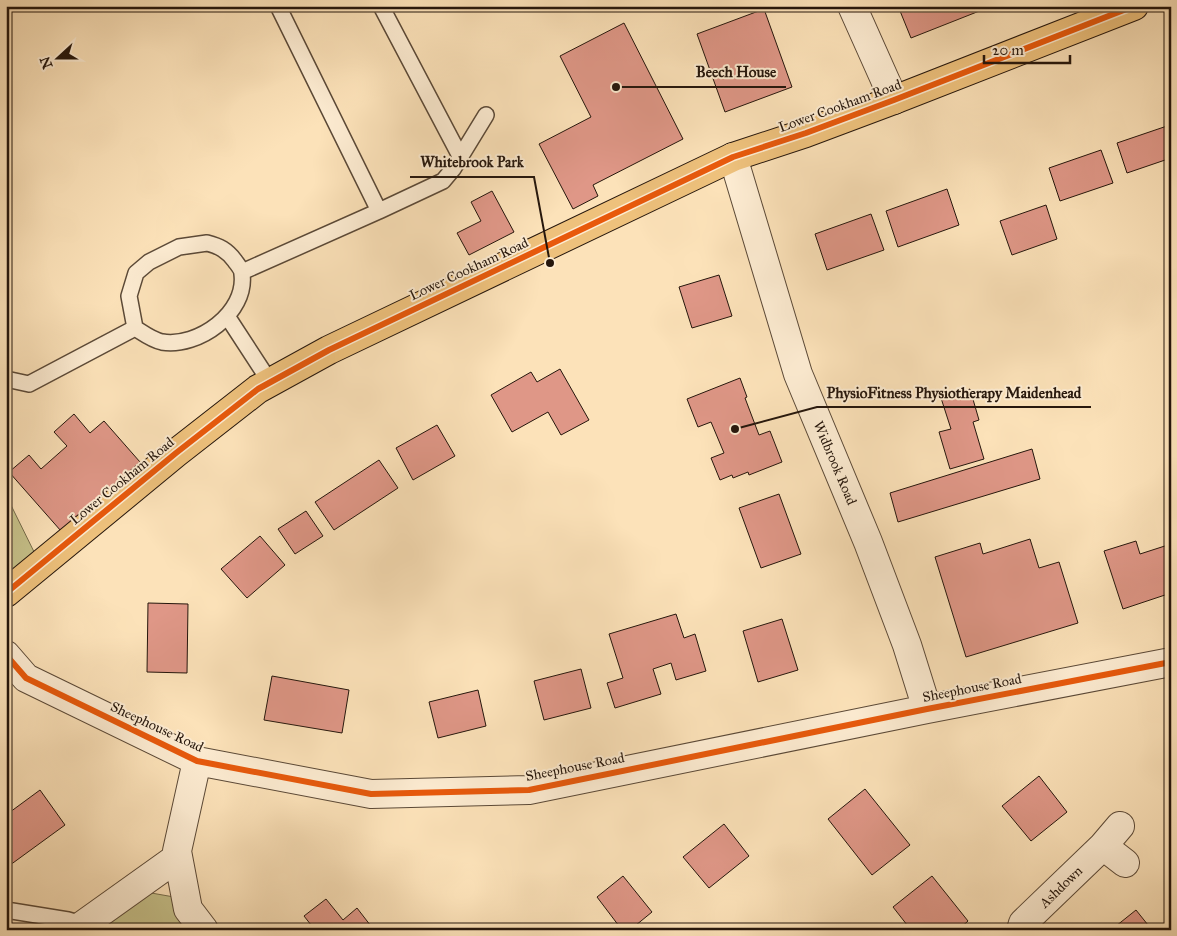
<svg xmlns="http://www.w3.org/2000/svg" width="1177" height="936" viewBox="0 0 1177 936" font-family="'IM FELL Great Primer',serif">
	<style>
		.green { fill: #c6c18a; stroke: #766c4b }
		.building { fill: #df9787; stroke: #25160c }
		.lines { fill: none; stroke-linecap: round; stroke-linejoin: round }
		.service-casing { stroke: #5b4937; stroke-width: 18 }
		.minor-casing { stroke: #5b4937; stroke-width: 30 }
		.primary-casing { stroke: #25160c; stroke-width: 30 }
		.service { stroke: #fdecd2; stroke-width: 15 }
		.minor { stroke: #fdecd2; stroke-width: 28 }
		.primary { stroke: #eec17c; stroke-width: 28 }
		.cycleway-casing { stroke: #fdecd2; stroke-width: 9 }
		.cycleway { stroke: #e8590c; stroke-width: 6 }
		.labels { text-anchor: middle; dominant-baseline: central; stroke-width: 4; stroke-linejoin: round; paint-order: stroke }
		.street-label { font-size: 14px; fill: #25160c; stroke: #fdecd2 }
		.leader { fill: none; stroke: #25160c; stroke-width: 2 }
		.callout-dot { fill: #25160c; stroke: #fdecd2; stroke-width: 2 }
		.callout-label { font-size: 15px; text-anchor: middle; font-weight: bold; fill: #25160c; stroke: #fdecd2; stroke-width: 4; stroke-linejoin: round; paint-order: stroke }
	</style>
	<rect width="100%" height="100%" fill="#fce2b9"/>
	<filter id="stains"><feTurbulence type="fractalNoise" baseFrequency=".004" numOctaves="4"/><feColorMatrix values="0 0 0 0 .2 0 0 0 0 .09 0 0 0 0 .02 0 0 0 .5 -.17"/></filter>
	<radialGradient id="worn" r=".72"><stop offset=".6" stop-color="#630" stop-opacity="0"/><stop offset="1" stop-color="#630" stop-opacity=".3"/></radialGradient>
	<path class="green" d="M 6,495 L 43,570 L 6,599 Z
		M 140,891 L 174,897 L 186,916 L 181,930 L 93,930 Z"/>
	<path class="building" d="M 898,6 L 987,6 L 987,8 L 911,38 Z
		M 764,9 L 792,87 L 725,112 L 697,34 Z
		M 624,23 L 683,139 L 593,185 L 598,196 L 573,209 L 539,144 L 591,117 L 560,56 Z
		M 1167,126 L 1171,138 L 1171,158 L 1127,173 L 1117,143 Z
		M 1101,150 L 1113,183 L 1060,201 L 1049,168 Z
		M 947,189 L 959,225 L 898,247 L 886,211 Z
		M 492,191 L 514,232 L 469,255 L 457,233 L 481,221 L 471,202 Z
		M 1046,205 L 1057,239 L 1012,255 L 1000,221 Z
		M 871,214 L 884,250 L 827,270 L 815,234 Z
		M 719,275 L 732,316 L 692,328 L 679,287 Z
		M 560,369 L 589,420 L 561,435 L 548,412 L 512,432 L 491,395 L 531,372 L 537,382 Z
		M 740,378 L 747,397 L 745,398 L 759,435 L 770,431 L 782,462 L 749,475 L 748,472 L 733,478 L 732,475 L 720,480 L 711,458 L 724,453 L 711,422 L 698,427 L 687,399 Z
		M 970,389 L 979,420 L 973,422 L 984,459 L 950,469 L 939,432 L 951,429 L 941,398 Z
		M 74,414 L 90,433 L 104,421 L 140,462 L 61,531 L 9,472 L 29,455 L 41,469 L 67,446 L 54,432 Z
		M 437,425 L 455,456 L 413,480 L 396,448 Z
		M 1032,449 L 1040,479 L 898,522 L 890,493 Z
		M 379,460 L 398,488 L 334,530 L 315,502 Z
		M 779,494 L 801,554 L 761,568 L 739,508 Z
		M 306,511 L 323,536 L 295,554 L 278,529 Z
		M 260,536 L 285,565 L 247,598 L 221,569 Z
		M 1030,539 L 1039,568 L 1059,562 L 1078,623 L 966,657 L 935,557 L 980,543 L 983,554 Z
		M 1136,541 L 1140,554 L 1171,544 L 1171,593 L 1123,609 L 1104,551 Z
		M 148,603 L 188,604 L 187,673 L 147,672 Z
		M 676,614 L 684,638 L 695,634 L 706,671 L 676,680 L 671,663 L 653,669 L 661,694 L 615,708 L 607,683 L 623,678 L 609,634 Z
		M 782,619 L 798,670 L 758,682 L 743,631 Z
		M 581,669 L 591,708 L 544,720 L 534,681 Z
		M 272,676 L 349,690 L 342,733 L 264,720 Z
		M 478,690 L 486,726 L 438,738 L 429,702 Z
		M 1039,776 L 1067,812 L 1031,841 L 1002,806 Z
		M 865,789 L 910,845 L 872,875 L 828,819 Z
		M 40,790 L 65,825 L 6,868 L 6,815 Z
		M 724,824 L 749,856 L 709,888 L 683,857 Z
		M 623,876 L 652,912 L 630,930 L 622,930 L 597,897 Z
		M 932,876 L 968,921 L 958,930 L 911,930 L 893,907 Z
		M 326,899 L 343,920 L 357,908 L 374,930 L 315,930 L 304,916 Z
		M 1136,910 L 1152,930 L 1111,930 Z"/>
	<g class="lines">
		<g class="service-casing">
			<path id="service" d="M 381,6 L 460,156
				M 379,211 L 443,181 L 453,169 L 486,115
				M 207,243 C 219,246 227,250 235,261 C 237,264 242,269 242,274 C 247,313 198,348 162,342 C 152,340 143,333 135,328 L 129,296 L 136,273 L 149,262 L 179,247 Z
				M 242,272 L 379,211 L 278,6
				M 227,316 L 270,382
				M 6,379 L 29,384 L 135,328
				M 6,910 L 68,920 L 75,922 L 80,927"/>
		</g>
		<g class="minor-casing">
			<path id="minor" d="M 852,6 L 894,100
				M 733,157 L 798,374 L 868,542 L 907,645 L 927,709
				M 6,655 L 26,678 L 197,761 L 371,794 L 529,790 L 927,709 L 1171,662
				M 197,761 L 177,851 L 188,909 L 204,930
				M 1103,846 L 1120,826
				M 80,930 L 80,927 L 178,857
				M 1021,930 L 1023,923 L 1103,846 L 1125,863"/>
		</g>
		<g class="primary-casing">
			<path id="primary" d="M 6,593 L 176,453 L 258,389 L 329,350 L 733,157 L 806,133 L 894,100 L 1134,6"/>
		</g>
		<use href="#service" class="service"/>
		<use href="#minor" class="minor"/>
		<use href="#primary" class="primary"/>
		<g class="cycleway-casing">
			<path id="cycleway" d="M 6,593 L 176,453 L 258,389 L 329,350 L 733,157 L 806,133 L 894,100 L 1134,6
				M 6,655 L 26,678 L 197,761 L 371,794 L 529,790 L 927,709 L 1171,662"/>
		</g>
		<use href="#cycleway" class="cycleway"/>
	</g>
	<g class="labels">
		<g class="street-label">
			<text transform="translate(840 106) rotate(-20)">Lower Cookham Road</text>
			<text transform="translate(469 269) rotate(-25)">Lower Cookham Road</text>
			<text transform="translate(835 463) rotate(67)">Widbrook Road</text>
			<text transform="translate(122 481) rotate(-39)">Lower Cookham Road</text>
			<text transform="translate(972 688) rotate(-11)">Sheephouse Road</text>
			<text transform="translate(157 727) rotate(25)">Sheephouse Road</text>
			<text transform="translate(575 767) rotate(-11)">Sheephouse Road</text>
			<text transform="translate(1061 887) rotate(-44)">Ashdown</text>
		</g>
	</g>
	<path class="leader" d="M616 87L686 87H786M550 263L534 177H410M735 429L817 407H1091"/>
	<g class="callout-dot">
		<circle cx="616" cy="87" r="5"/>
		<circle cx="550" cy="263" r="5"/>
		<circle cx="735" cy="429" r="5"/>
	</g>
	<g class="callout-label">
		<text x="736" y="77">Beech House</text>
		<text x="472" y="167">Whitebrook Park</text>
		<text x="954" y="398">PhysioFitness Physiotherapy Maidenhead</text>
	</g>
	<rect width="1177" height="936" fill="none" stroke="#fce2b9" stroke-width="25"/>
	<rect x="8" y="8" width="1162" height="921" fill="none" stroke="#25160c" stroke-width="2.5"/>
	<rect x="12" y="12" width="1152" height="911" fill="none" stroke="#25160c"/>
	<g transform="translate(58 58) rotate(249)" stroke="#fdecd2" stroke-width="4" paint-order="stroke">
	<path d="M0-4L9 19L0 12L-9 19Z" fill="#25160c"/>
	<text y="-8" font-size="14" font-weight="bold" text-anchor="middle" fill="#25160c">N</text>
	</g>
	<path d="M984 55v8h86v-8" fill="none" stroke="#25160c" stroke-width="2.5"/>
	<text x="992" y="55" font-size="15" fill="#25160c" stroke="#fdecd2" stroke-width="4" paint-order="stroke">20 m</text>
	<rect width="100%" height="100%" filter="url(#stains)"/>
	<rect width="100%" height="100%" fill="url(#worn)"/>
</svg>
